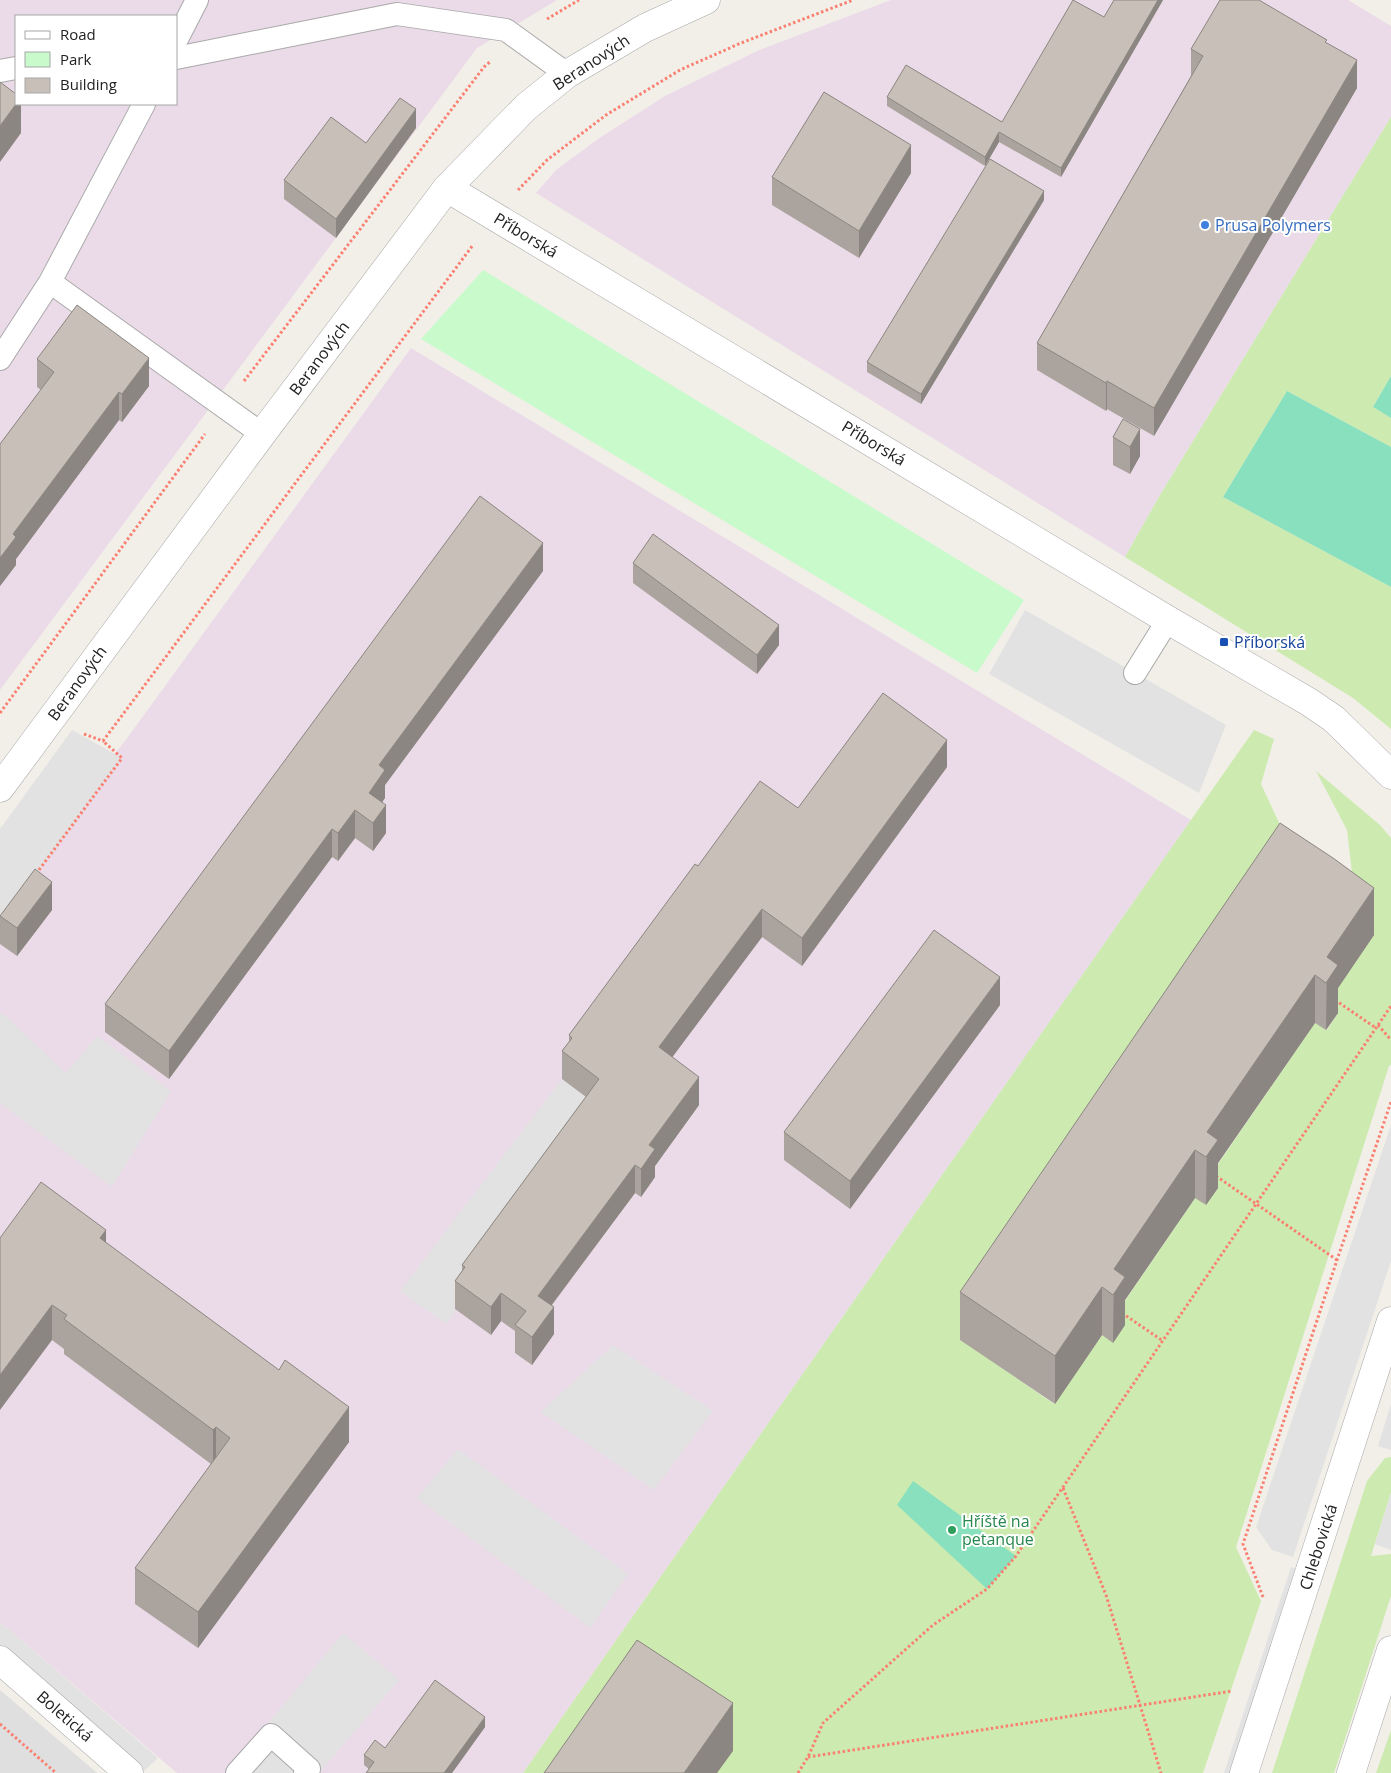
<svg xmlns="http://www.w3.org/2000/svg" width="1391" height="1773" viewBox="0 0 1391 1773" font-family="'Open Sans',sans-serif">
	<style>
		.residential { fill: #e0dfdf }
		.industrial { fill: #ebdbe8; fill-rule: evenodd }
		.grass { fill: #cdebb0; fill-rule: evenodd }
		.park { fill: #c8facc }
		.pitch { fill: #88e0be }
		.parking { fill: #e2e2e2 }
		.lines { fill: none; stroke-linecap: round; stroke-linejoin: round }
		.service-casing { stroke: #a9a9a9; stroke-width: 24 }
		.minor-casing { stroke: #a9a9a9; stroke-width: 29 }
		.tertiary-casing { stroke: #a9a9a9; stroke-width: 29 }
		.path { stroke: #fa8072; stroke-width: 3; stroke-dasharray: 2.5 2.5; stroke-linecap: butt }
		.service { stroke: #fff; stroke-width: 22 }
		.minor { stroke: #fff; stroke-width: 28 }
		.tertiary { stroke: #fff; stroke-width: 28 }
		.wall { fill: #aba49e }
		.shaded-wall { fill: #8b8681 }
		.building { fill: #c7bfb8; stroke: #8b8681 }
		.shop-dot { fill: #3f7fe0; stroke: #fff; stroke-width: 2 }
		.transit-dot { fill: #1a4fb4; stroke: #fff; stroke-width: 2 }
		.leisure-dot { fill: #2e9e5b; stroke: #fff; stroke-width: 2 }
		.labels { text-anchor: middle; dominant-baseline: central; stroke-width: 4; stroke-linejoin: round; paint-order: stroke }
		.street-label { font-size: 16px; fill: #222; stroke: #fff }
		.shop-label { font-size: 16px; fill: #366cbe; stroke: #fff; text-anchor: start }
		.transit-label { font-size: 16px; fill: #164399; stroke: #fff; text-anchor: start }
		.leisure-label { font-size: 16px; fill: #27864d; stroke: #fff; text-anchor: start }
	</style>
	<rect width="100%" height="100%" fill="#f2efe9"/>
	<path class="residential" d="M 0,1690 L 97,1773 L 0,1773 Z"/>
	<path class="industrial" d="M 0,0 L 557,0 L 477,48 L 0,690 ZM 16,16 L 176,16 L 176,104 L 16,104 Z
		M 891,0 L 1348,0 L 1391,26 L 1391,117 L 1160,495 L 1125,557 L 536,193 L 556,170 L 598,139 L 665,96 L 757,51 Z
		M 411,348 L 1191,820 L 523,1773 L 177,1773 L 0,1622 L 0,902 L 40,847 L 125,741 Z"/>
	<path class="grass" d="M 1391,117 L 1391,376 L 1373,407 L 1391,418 L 1391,447 L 1287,391 L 1223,497 L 1391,587 L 1391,729 L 1353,698 L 1125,557 L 1160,495 Z
		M 1254,730 L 1274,739 L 1261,784 L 1288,842 L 960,1339 L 1054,1404 L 1102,1335 L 1113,1342 L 1125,1325 L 1114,1317 L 1195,1198 L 1207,1205 L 1207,1180 L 1315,1023 L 1327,1030 L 1338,1013 L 1327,1005 L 1352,873 L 1347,830 L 1316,771 L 1380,825 L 1391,838 L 1391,1065 L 1389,1066 L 1236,1547 L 1261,1601 L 1203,1773 L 523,1773 ZM 913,1482 L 1015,1556 L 987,1589 Z
		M 1391,1457 L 1391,1493 L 1371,1556 L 1391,1554 L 1391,1596 L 1334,1773 L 1272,1773 L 1367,1481 L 1385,1458 Z
		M 1391,1730 L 1391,1773 L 1376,1773 Z"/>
	<path class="park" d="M 483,270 L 1024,600 L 977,673 L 421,339 Z"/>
	<path class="pitch" d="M 1391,376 L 1391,418 L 1373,407 Z
		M 1287,391 L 1391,447 L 1391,587 L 1223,497 Z
		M 913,1481 L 1016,1556 L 987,1589 L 897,1505 Z"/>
	<path class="parking" d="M 1025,610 L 1226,725 L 1199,793 L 989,674 Z
		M 72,730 L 122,758 L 0,924 L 0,829 Z
		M 2,1013 L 66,1073 L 97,1036 L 171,1091 L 112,1187 L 0,1103 L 0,1015 Z
		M 562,1079 L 599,1107 L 446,1324 L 400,1291 Z
		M 1391,1125 L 1391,1261 L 1293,1557 L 1272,1550 L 1256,1527 Z
		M 613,1345 L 713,1411 L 654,1490 L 541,1412 Z
		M 1391,1404 L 1391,1450 L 1378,1446 Z
		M 458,1449 L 628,1574 L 590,1628 L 417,1498 Z
		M 1391,1493 L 1391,1550 L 1375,1544 Z
		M 1291,1567 L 1309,1575 L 1243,1773 L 1224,1773 Z
		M 0,1622 L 158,1758 L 143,1772 L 0,1648 Z
		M 343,1633 L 399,1680 L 319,1773 L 227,1773 Z"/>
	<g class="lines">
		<g class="service-casing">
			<path id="service" d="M 176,41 L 197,0
				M 176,58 L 397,14 L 506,30 L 567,74
				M 0,71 L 16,68
				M 50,282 L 144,104
				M 0,359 L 50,282 L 262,434
				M 1135,673 L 1168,620
				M 237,1773 L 271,1735 L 309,1769 L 305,1773"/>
		</g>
		<g class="minor-casing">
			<path id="minor" d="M 447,188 L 1168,620 L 1309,702 L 1334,719 L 1391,775
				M 0,1660 L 129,1773
				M 1244,1773 L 1391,1321
				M 1351,1773 L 1391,1650"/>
		</g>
		<g class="tertiary-casing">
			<path id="tertiary" d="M 0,788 L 262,434 L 447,188 L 526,107 L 567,74 L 645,28 L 706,0"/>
		</g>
		<path class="path" d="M 547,19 L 579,0
			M 518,190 L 547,160 L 606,115 L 680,70 L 741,43 L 853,0
			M 244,381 L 484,67 L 491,61
			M 0,713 L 205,434
			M 84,734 L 103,741 L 473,245
			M 36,874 L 122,758 L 103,741
			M 1335,1000 L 1376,1028
			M 1378,1025 L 1391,1040
			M 1216,1176 L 1337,1260
			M 1122,1313 L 1163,1341
			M 1063,1488 L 1106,1595 L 1161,1773
			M 1263,1597 L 1243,1544 L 1337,1260 L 1391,1102
			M 0,1724 L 56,1773
			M 808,1757 L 1232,1691
			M 798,1773 L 808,1757 L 823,1723 L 933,1625 L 987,1589 L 1016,1556 L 1391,1006"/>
		<use href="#service" class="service"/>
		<use href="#minor" class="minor"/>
		<use href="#tertiary" class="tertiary"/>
	</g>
	<path class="wall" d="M 1114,0 L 1163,0 L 1061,177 L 999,142 L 985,166 L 887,106 L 887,97 L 1002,122 L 1104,17 Z
		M 1327,43 L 1357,88 L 1154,436 L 1107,409 L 1106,411 L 1037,370 L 1037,343 L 1191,76 L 1191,49 Z
		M 416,128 L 336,238 L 284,199 L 284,180 Z
		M 911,173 L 859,258 L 772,205 L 772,177 Z
		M 1044,200 L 921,404 L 867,372 L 867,362 Z
		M 37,359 L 149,386 L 122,422 L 119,420 L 16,559 L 16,565 L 0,586 L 0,444 L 41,390 L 37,387 Z
		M 1123,419 L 1140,456 L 1130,474 L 1113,465 L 1113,437 Z
		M 633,563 L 779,645 L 757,674 L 633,583 Z
		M 543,571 L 385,785 L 385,798 L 382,802 L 386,833 L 373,851 L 355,838 L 338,861 L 332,857 L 169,1079 L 105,1032 L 105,1004 Z
		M 947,767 L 802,966 L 762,937 L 672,1057 L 699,1105 L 655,1166 L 655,1177 L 641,1197 L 635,1193 L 552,1305 L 554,1334 L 532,1365 L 515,1353 L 515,1331 L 501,1321 L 491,1335 L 455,1309 L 455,1281 L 462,1271 L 462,1265 L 586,1097 L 562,1079 L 562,1051 L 569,1042 L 569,1035 L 698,866 L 798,808 Z
		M 1333,858 L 1374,935 L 1338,988 L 1338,1013 L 1326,1030 L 1315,1023 L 1218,1163 L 1218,1188 L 1206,1205 L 1195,1198 L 1125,1300 L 1125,1325 L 1113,1343 L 1102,1335 L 1055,1404 L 960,1340 L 960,1292 Z
		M 52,910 L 17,956 L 0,944 L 0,916 Z
		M 1000,1005 L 850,1209 L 784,1160 L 784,1132 Z
		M 0,1238 L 106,1243 L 349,1442 L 198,1648 L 135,1604 L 135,1568 L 211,1464 L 64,1354 L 64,1349 L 52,1340 Z
		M 485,1727 L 452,1773 L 366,1773 L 369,1769 L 364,1765 L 364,1755 L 385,1748 Z"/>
	<path class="shaded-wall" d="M 1158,0 L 1163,0 L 1061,177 L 1061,168 Z
		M 1357,60 L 1357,88 L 1154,436 L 1154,408 Z
		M 16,104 L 21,104 L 21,133 L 0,162 L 0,126 Z
		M 416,109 L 416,128 L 336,238 L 336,219 Z
		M 999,132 L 999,142 L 985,166 L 985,157 Z
		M 911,145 L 911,173 L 859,258 L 859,231 Z
		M 1044,191 L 1044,200 L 921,404 L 921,394 Z
		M 149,358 L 149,386 L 122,422 L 122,394 Z
		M 1107,381 L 1107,409 L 1106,411 L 1106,383 Z
		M 119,392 L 119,420 L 16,559 L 16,565 L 0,586 L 0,558 L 13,534 Z
		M 1140,429 L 1140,456 L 1130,474 L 1130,447 Z
		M 543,543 L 543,571 L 385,785 L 385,798 L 369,821 L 369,793 L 379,765 Z
		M 779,625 L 779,645 L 757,674 L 757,655 Z
		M 947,740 L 947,767 L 802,966 L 802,938 Z
		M 386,805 L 386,833 L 373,851 L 373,823 Z
		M 355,810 L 355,838 L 338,861 L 338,833 Z
		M 332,829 L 332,857 L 169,1079 L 169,1051 Z
		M 52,882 L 52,910 L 17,956 L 17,928 Z
		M 1374,888 L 1374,935 L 1338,988 L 1338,1013 L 1326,1030 L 1327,957 Z
		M 762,909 L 762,937 L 659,1075 L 659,1047 Z
		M 1315,975 L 1315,1023 L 1218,1163 L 1218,1188 L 1206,1205 L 1207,1132 Z
		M 1000,977 L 1000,1005 L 850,1209 L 850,1181 Z
		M 699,1077 L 699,1105 L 655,1166 L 655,1177 L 641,1197 L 641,1169 L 649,1145 Z
		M 1195,1150 L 1195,1198 L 1125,1300 L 1125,1325 L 1113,1343 L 1114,1269 Z
		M 635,1165 L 635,1193 L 538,1323 L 538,1296 Z
		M 106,1230 L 106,1265 L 100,1238 Z
		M 1102,1287 L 1102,1335 L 1055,1404 L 1055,1356 Z
		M 501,1293 L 501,1321 L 491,1335 L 491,1307 Z
		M 52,1305 L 52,1340 L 0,1410 L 0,1375 Z
		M 554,1307 L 554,1334 L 532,1365 L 532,1337 Z
		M 349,1407 L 349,1442 L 198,1648 L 198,1612 Z
		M 216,1427 L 216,1462 L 213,1466 L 213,1430 Z
		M 733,1703 L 733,1751 L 717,1773 L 684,1773 Z
		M 485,1717 L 485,1727 L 452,1773 L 444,1773 Z"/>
	<path class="building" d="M 1073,0 L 1104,17 L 1114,0 L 1158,0 L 1061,168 L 999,132 L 985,157 L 887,97 L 906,65 L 1002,122 Z
		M 1220,0 L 1259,0 L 1327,40 L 1325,42 L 1357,60 L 1154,408 L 1107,381 L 1106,383 L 1037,343 L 1203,56 L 1191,49 Z
		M 0,82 L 16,94 L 16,104 L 0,126 Z
		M 824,92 L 911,145 L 859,231 L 772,177 Z
		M 400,98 L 416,109 L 336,219 L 284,180 L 331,117 L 366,143 Z
		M 990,159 L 1044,191 L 921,394 L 867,362 Z
		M 77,305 L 149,358 L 122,394 L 119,392 L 13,534 L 16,537 L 0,558 L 0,444 L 54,372 L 37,359 Z
		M 1123,419 L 1140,429 L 1130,447 L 1113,437 Z
		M 480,496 L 543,543 L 379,765 L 385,770 L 369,793 L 386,805 L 373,823 L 355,810 L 338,833 L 332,829 L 169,1051 L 105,1004 Z
		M 653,534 L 779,625 L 757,655 L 633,563 Z
		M 883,693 L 947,740 L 802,938 L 762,909 L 659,1047 L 699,1077 L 649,1145 L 655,1149 L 641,1169 L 635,1165 L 538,1296 L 554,1307 L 532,1337 L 515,1325 L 526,1311 L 501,1293 L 491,1307 L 455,1281 L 465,1267 L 462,1265 L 599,1079 L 562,1051 L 572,1038 L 569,1035 L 695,864 L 698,866 L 760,781 L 798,808 Z
		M 1280,823 L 1333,858 L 1374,888 L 1327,957 L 1338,965 L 1326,983 L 1315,975 L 1207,1132 L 1218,1140 L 1206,1157 L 1195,1150 L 1114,1269 L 1125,1277 L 1113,1295 L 1102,1287 L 1055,1356 L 960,1292 Z
		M 35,869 L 52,882 L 17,928 L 0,916 Z
		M 934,930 L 1000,977 L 850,1181 L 784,1132 Z
		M 41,1182 L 106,1230 L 100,1238 L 279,1370 L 285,1360 L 349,1407 L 198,1612 L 135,1568 L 230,1438 L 216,1427 L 213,1430 L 64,1319 L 67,1315 L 52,1305 L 0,1375 L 0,1238 Z
		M 637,1640 L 733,1703 L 684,1773 L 544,1773 Z
		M 435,1680 L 485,1717 L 444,1773 L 366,1773 L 374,1762 L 364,1755 L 375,1740 L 385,1748 Z"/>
	<circle class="shop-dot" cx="1205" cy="225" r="5"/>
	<rect class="transit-dot" x="1219" y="637" width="10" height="10" rx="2.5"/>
	<circle class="leisure-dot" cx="952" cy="1530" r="5"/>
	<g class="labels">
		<g class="street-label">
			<text transform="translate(591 62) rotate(-33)">Beranových</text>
			<text transform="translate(526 235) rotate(31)">Příborská</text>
			<text transform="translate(319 358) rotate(-53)">Beranových</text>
			<text transform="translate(874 443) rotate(31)">Příborská</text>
			<text transform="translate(77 683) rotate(-54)">Beranových</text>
			<text transform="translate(1318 1547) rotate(-72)">Chlebovická</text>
			<text transform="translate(65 1716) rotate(41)">Boletická</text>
		</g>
		<g class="shop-label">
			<text x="1215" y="225">Prusa Polymers</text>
		</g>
		<g class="transit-label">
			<text x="1234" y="642">Příborská</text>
		</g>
		<g class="leisure-label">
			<text x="962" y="1521">Hříště na<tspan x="962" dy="18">petanque</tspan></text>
		</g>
	</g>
	<rect x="15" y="15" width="162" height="90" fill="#ffffff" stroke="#a7a7a7"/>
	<rect x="25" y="31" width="25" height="8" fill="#ffffff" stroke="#a7a7a7"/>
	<text x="60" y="40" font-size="15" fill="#222222">Road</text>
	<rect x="25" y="52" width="25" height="15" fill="#c8facc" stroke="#a7a7a7"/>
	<text x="60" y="65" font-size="15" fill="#222222">Park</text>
	<rect x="25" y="78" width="25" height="15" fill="#c7bfb8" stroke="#a7a7a7"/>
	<text x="60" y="90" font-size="15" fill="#222222">Building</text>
</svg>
